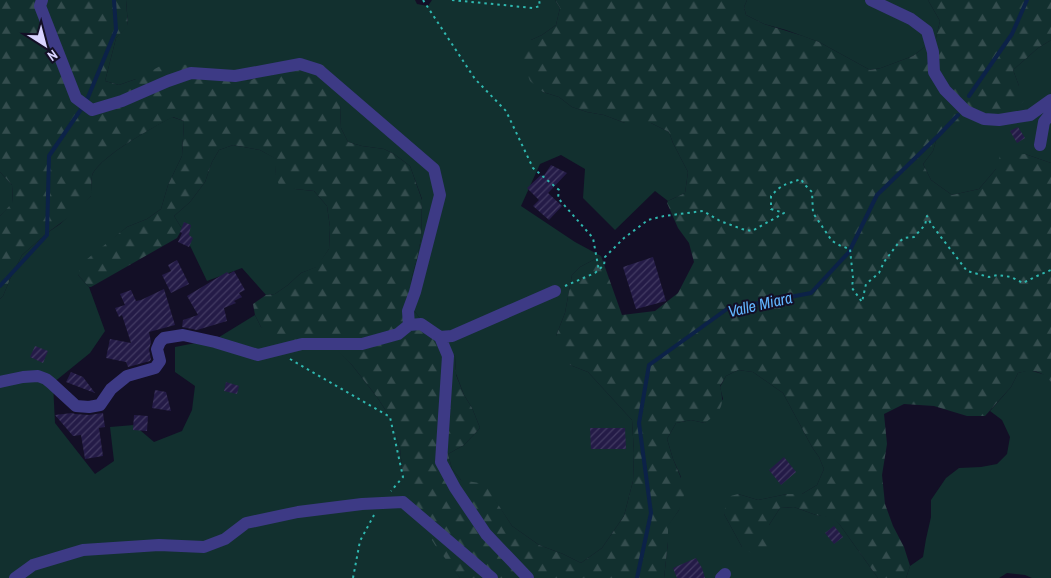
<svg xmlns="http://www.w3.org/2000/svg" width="1051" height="578" viewBox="0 0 1051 578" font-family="'Archivo Narrow',sans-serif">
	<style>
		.grass { fill: #12302f }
		.forest { fill: url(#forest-firs) }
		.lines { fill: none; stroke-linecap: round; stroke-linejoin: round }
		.stream { stroke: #0c2248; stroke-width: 4 }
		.building { fill: url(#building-hatch) }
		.path { stroke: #2fb8b0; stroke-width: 2; stroke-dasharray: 2.5 4; stroke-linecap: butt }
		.minor { stroke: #3d3a85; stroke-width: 12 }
		.labels { text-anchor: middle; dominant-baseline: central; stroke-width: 4; stroke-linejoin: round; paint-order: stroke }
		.water-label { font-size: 16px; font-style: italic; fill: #62b6ff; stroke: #130f26 }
	</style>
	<defs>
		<pattern id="forest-firs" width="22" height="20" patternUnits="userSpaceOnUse" patternTransform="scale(1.25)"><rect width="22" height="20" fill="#12302f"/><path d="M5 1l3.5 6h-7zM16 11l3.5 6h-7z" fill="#344d4e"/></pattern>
		<pattern id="building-hatch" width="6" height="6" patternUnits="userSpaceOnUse" patternTransform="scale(1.25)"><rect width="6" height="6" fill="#241b47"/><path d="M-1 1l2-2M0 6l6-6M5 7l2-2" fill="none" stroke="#433b63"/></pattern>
	</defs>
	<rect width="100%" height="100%" fill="#130f26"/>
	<path class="grass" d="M 126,0 L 415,0 L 417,4 L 428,6 L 432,0 L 555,0 L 560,8 L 556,25 L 542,35 L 531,40 L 543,92 L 559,97 L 572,107 L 587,112 L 604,115 L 625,123 L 651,123 L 669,132 L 673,143 L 688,172 L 685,193 L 668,201 L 655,191 L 615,230 L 583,198 L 585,169 L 561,155 L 540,164 L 521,206 L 575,242 L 601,256 L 580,267 L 572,275 L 565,313 L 556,336 L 570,365 L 588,372 L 632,420 L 634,453 L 633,481 L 624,516 L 602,548 L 581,563 L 563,554 L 539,545 L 512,526 L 494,499 L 461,480 L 452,469 L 448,454 L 464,445 L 480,428 L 472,408 L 464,395 L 456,374 L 455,356 L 429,331 L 413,309 L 410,295 L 412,276 L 417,259 L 421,238 L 422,199 L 410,166 L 394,154 L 384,149 L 362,146 L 348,142 L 341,128 L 340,105 L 271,72 L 249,81 L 238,76 L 136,79 L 119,85 L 105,81 L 116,38 L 128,25 Z
		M 747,0 L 928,0 L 940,21 L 936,38 L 913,56 L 881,68 L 870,70 L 819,42 L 786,30 L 764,24 L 746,15 L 744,7 Z
		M 1051,40 L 1051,163 L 1025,154 L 996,169 L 979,189 L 952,195 L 931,180 L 923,164 L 933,151 L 938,134 L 950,123 L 965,123 L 1019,86 L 1013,70 L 1038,48 Z
		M 172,117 L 184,121 L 182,156 L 168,185 L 161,209 L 147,219 L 127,227 L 113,239 L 78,275 L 89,287 L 105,331 L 90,353 L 53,383 L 55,423 L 95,474 L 114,461 L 110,427 L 134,425 L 154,442 L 182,431 L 192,410 L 195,386 L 175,372 L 175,347 L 216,339 L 255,315 L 261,327 L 335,347 L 352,365 L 377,397 L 390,417 L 400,448 L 403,477 L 451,565 L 460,578 L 0,578 L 0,299 L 3,296 L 10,279 L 22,255 L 47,233 L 60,224 L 91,196 C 91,190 91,182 92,176 C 97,158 155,126 172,117 Z
		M 233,145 L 260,150 L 277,159 L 275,174 L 295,189 L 314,191 L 327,206 L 330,227 L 329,249 L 317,267 L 301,273 L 288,285 L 275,294 L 266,295 L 242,268 L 207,281 L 182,229 L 174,216 L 190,202 L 205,182 L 212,162 L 219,150 Z
		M 0,172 L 12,185 L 13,203 L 0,216 Z
		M 738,370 L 753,372 L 783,393 L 812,447 L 819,457 L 824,469 L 817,485 L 802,494 L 787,494 L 758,500 L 738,494 L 724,514 L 742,547 L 769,525 L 780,508 L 794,507 L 816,515 L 833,517 L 840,525 L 878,578 L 664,578 L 668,542 L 668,525 L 679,510 L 681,477 L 673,459 L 667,439 L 676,423 L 691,420 L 705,423 L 723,399 L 720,387 L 726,376 Z
		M 1029,370 L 1046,375 L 1051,382 L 1051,578 L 1032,578 L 1025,575 L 1007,573 L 999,578 L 906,578 L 910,566 L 923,557 L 926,539 L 931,517 L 931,500 L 946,478 L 959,468 L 981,467 L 997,464 L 1007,454 L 1010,437 L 1002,420 L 990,411 L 1011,387 L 1018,373 Z"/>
	<path class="forest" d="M 0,0 L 126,0 L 128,26 L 116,38 L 105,81 L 119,85 L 136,79 L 164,64 L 195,65 L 215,72 L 238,76 L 249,81 L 300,58 L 325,66 L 336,82 L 340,105 L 341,128 L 348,142 L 362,146 L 384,149 L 394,154 L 410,166 L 422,200 L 421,238 L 417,259 L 412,276 L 410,295 L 413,309 L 429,331 L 440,340 L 455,356 L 456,375 L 464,395 L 472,408 L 480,428 L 464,445 L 448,454 L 452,469 L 461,480 L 485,484 L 512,526 L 539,545 L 563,554 L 581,563 L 602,548 L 624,516 L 633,481 L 634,453 L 632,420 L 588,372 L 570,365 L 560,354 L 556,347 L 556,336 L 565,313 L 572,275 L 580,267 L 601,256 L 622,315 L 655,311 L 678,293 L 694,262 L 689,243 L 678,228 L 667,203 L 668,201 L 685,193 L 688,172 L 673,143 L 669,132 L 651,123 L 625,123 L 604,115 L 587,112 L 572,107 L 559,97 L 543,92 L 530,81 L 521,57 L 531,40 L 542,35 L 556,25 L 560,8 L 555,0 L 747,0 L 744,7 L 746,15 L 764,24 L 803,36 L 819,42 L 870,70 L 881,68 L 913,56 L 936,38 L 940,21 L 928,0 L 1051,0 L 1051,40 L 1038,48 L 1013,70 L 1019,86 L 1029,95 L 1016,110 L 991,123 L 950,123 L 938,134 L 933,151 L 923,164 L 931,180 L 952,195 L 979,189 L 996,169 L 1000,156 L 1025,154 L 1051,163 L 1051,382 C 1042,370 1032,369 1018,373 L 1011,387 L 985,416 L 967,416 L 934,406 L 904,404 L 884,414 L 887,444 L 882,475 L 885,504 L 893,526 L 904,547 L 910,566 L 906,578 L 878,578 L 840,525 L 833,518 L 816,515 L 794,507 L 780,508 L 769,525 L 772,542 L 763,551 L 753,554 L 742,547 L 724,514 L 727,497 L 738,494 L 758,500 L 787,494 L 802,494 L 817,485 L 824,469 L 819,457 L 812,447 L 783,393 L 753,372 L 738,370 L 726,376 L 720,386 C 725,407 721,411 705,423 L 691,420 L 676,423 L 667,439 L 673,459 L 686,490 L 679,510 L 668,526 L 668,542 L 664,578 L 460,578 L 435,545 L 417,516 L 403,477 L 400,448 L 390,417 L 377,397 L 352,365 L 334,347 L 275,336 L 261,327 L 255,315 L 253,304 L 266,295 L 275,294 L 288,285 L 301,273 L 316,267 L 329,249 L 330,227 L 327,206 L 314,191 L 295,189 L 279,185 L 275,174 L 276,159 L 260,150 L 233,145 L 219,150 L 212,162 L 205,182 L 190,202 L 174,216 L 182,229 L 177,238 L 91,287 L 89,287 L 78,275 L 81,264 L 97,251 L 127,227 L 147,219 L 161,209 L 168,185 L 182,156 L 184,121 L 173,117 C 155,126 97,158 92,176 C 91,182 91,190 91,196 L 77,211 L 47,233 L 22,255 L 10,279 L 3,296 L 0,299 L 0,216 L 13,202 L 12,185 L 0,172 Z"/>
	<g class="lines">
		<path class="stream" d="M 969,96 L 1012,34 L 1027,0
			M 0,286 L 47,235 L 49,156 L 86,102 L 116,30 L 114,0
			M 637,578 L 651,513 L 639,423 L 649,365 L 727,309 L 811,293 L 849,252 L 877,195 L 939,135 L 958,115"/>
	</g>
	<path class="building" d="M 1018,127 L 1025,138 L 1017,143 L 1010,131 Z
		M 551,165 L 567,173 L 548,193 L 562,206 L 549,220 L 533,206 L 539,200 L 527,188 L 541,175 L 543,177 Z
		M 184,222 L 191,225 L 189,235 L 193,238 L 189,247 L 178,242 L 182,233 L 180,232 Z
		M 653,257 L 666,301 L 636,309 L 623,267 Z
		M 177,260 L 189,284 L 171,293 L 162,275 L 171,271 L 168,265 Z
		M 234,271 L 245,290 L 239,293 L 242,297 L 234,301 L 236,303 L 224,308 L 227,321 L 197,330 L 182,327 L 183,320 L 198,315 L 187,296 L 227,272 L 229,274 Z
		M 164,289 L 175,325 L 149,332 L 151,342 L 149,350 L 151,359 L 150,361 L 128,367 L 126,362 L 106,358 L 110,339 L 131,343 L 122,315 L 119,317 L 115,308 L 125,305 L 120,294 L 131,290 L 136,301 L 141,300 Z
		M 35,346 L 48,351 L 43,363 L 30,357 Z
		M 71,372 L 83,377 L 95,393 L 66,382 Z
		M 226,382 L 239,386 L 237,394 L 224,391 Z
		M 155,390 L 166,392 L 171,411 L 152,408 Z
		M 72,413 L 75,414 L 89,415 L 103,413 L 105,427 L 99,428 L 103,456 L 85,459 L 81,435 L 73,436 L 55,415 Z
		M 134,415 L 148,416 L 147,431 L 133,430 Z
		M 590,428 L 625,428 L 626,449 L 591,449 Z
		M 784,457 L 796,472 L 781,485 L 769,470 Z
		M 834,526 L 843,537 L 834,544 L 825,533 Z
		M 696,558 L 702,568 L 705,578 L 677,578 L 673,568 Z"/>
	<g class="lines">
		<path class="path" d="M 423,0 L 475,79 L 506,111 L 533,168 L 559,190 L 558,198 L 593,238 L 599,271
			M 452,0 L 533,8 L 540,6 L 539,0
			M 595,273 L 604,265 L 605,257 L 624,238 L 648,220 L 664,216 L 703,211 L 720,221 L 742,229 L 752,231 L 784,213 L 771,209 L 771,196 C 783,183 785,185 801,179 L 804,184 L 812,192 L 813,213 L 832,241 L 841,246 L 850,249 L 853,278 L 852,288 L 862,302 L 866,284 L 879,273 L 884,262 L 899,242 L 904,238 L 914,237 L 925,225 L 927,216 L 931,224 L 967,271 L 989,277 L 998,275 L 1011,277 L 1023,283 L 1037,276 L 1051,270
			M 565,286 L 595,273
			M 290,359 L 390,417 L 403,477 L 391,491
			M 353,578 L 360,541 L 374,515"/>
		<path class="minor" d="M 42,0 L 40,6 L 76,98 L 92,110 L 122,101 L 168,81 L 191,73 L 235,76 L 300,64 L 319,70 L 434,169 L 440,195 L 415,292 L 408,311 L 409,325
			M 871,0 L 911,19 L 927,31 L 933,52 L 934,72 L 945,90 L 966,111 L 984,119 L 999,120 L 1030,115 L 1051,100
			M 1040,145 L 1044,122 L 1051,113
			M 409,325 L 421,324 L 440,337 L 452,336 L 555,291
			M 440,337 L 448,356 L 441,462 L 455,488 L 486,534 L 528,578
			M 0,382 L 23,377 L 38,376 L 46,379 L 51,383 L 76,406 L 89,407 L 100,405 L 111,389 L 127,376 L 155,368 L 160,361 L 157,349 L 160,342 L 164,338 L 183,335 L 215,342 L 258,355 L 302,344 L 362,344 L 398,334 L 409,325
			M 15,578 L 33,565 L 83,550 L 159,545 L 204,547 L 225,539 L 246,523 L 298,512 L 362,504 L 403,502 L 492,578
			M 721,578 L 725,574"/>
	</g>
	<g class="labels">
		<g class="water-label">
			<text transform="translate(760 304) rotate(-13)">Valle Miara</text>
		</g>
	</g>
	<g transform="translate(45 45) rotate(144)" stroke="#130f26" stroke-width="4" paint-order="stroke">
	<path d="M0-4L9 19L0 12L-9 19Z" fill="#d9d4ff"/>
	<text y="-8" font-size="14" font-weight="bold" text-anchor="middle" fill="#d9d4ff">N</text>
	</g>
</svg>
